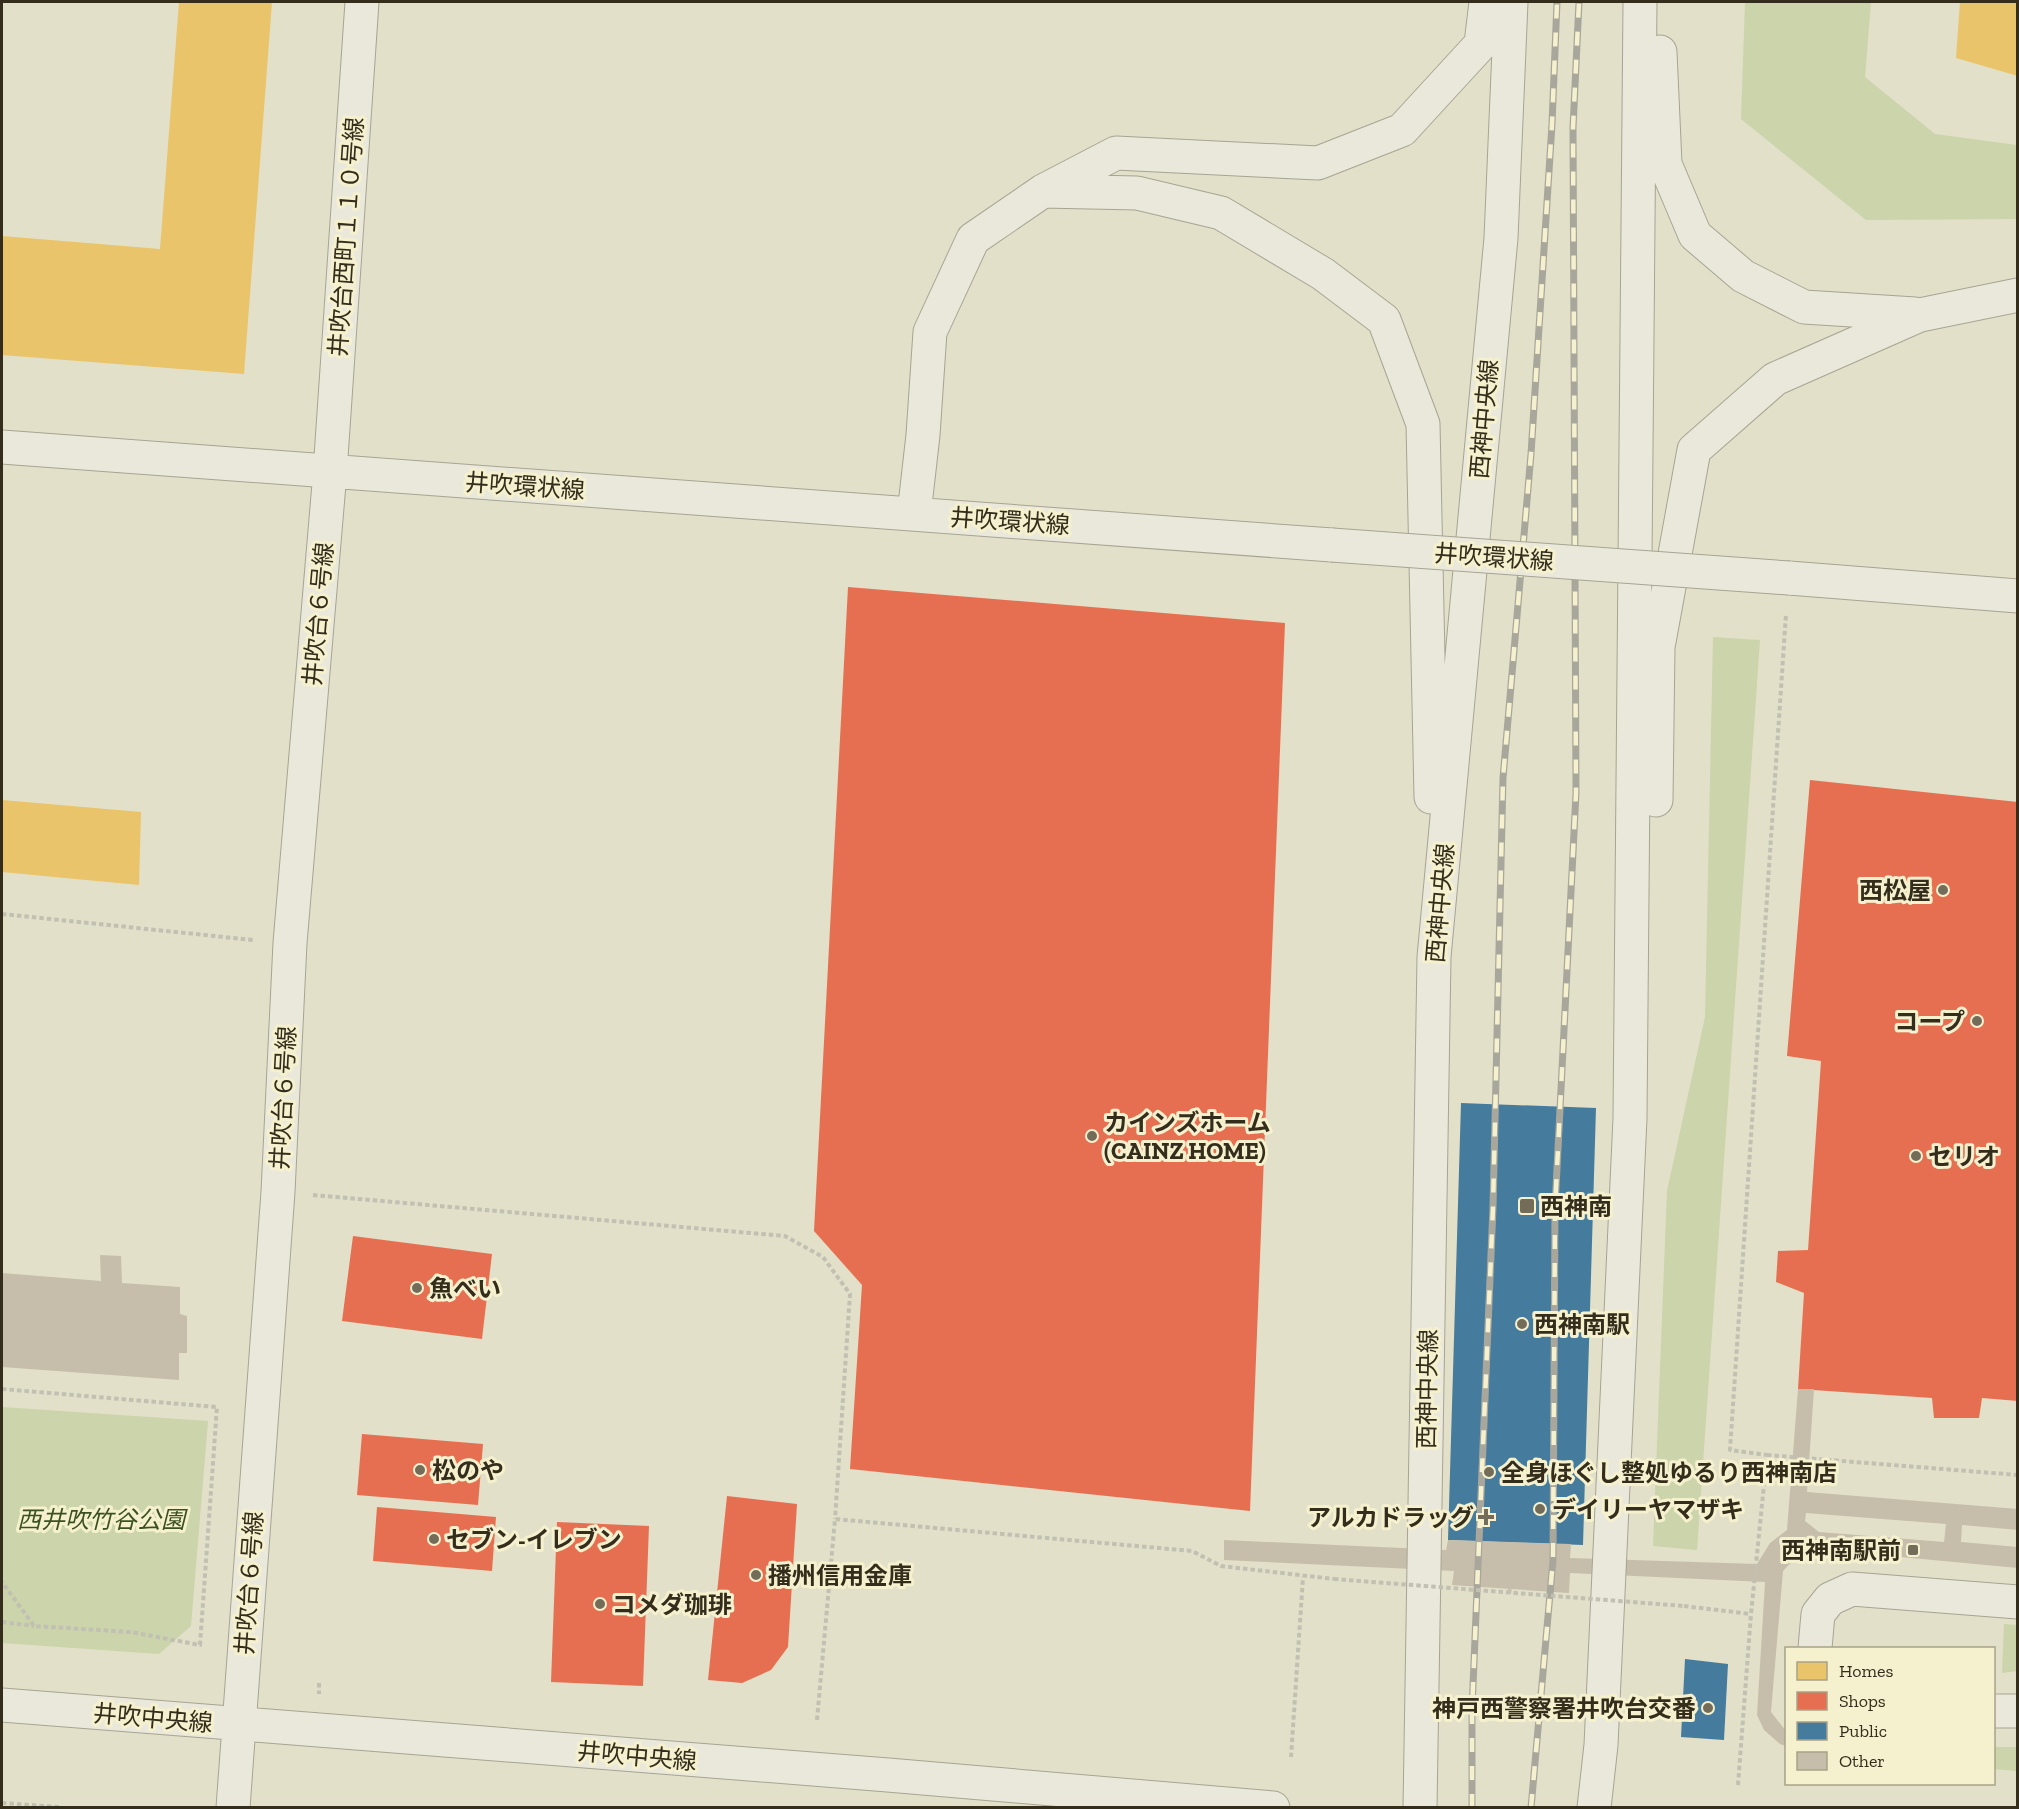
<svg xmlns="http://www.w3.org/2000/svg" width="2019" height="1809" viewBox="0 0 2019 1809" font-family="'Zilla Slab','Noto Sans JP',serif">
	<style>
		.green { fill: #cbd4ab }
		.homes { fill: #e9c46a }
		.shops { fill: #e76f51 }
		.public { fill: #457b9d }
		.building { fill: #c6beaa; fill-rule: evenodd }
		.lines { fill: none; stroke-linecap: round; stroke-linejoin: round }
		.minor-casing { stroke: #a7a492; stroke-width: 35 }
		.path { stroke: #c2c0b2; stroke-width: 4; stroke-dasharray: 4.5 3; stroke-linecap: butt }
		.minor { stroke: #eae8db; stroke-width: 33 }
		.rail-casing { stroke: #a9a79c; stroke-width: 7 }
		.rail { stroke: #f5f1ce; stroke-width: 4.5; stroke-dasharray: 14; stroke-linecap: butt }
		.minor-bridge-casing { stroke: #a7a492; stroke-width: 35; stroke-linecap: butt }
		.path-bridge { stroke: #c2c0b2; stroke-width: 4; stroke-dasharray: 4.5 3; stroke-linecap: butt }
		.minor-bridge { stroke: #eae8db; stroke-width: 33 }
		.poi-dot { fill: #726c58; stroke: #f5f1ce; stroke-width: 2 }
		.labels { text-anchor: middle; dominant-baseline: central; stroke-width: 6; stroke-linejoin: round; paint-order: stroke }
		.street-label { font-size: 24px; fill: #352d1c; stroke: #f5f1ce }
		.poi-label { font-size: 24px; font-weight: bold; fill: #352d1c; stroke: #f5f1ce; text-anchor: start }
		.park-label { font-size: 24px; font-style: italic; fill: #3c5122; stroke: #f5f1ce }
	</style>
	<rect width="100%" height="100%" fill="#e2e0c8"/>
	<path class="green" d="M 1745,2 L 1871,2 L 1865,77 L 1935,134 L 2017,145 L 2017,219 L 1866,220 L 1741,119 Z
		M 1713,637 L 1760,640 L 1697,1550 L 1653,1546 L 1667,1191 L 1705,1017 Z
		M 2,1407 L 208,1421 L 191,1626 L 159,1654 L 2,1643 Z
		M 2004,1624 L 2017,1625 L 2018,1671 L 2002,1673 Z
		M 1994,1747 L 2017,1747 L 2017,1771 L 1994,1769 Z"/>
	<path class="homes" d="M 179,2 L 272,2 L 244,374 L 2,355 L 2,236 L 160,249 Z
		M 1960,2 L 2018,2 L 2018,76 L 1956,58 Z
		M 2,800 L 141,812 L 139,885 L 2,872 Z"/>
	<path class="shops" d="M 848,587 L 1285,623 L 1250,1511 L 850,1469 L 862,1285 L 814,1231 Z
		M 1810,780 L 2018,802 L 2018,1401 L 1982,1398 L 1979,1418 L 1934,1418 L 1932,1398 L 1798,1389 L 1804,1293 L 1776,1282 L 1778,1251 L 1808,1250 L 1821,1061 L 1787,1056 Z
		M 353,1236 L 492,1254 L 482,1339 L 342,1321 Z
		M 362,1434 L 483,1444 L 478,1505 L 357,1495 Z
		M 727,1496 L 797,1504 L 788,1647 L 771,1670 L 742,1683 L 708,1680 Z
		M 377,1507 L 496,1517 L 492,1571 L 373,1561 Z
		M 557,1522 L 649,1526 L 643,1686 L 551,1682 Z"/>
	<path class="public" d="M 1461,1103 L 1596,1108 L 1583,1545 L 1448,1540 Z
		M 1685,1659 L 1728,1664 L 1724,1740 L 1681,1737 Z"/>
	<path class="building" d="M 100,1255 L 121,1256 L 122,1283 L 180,1287 L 180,1314 L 187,1316 L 187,1353 L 179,1353 L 179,1380 L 2,1367 L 2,1273 L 101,1281 Z
		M 1798,1389 L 1814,1389 L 1807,1492 L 2018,1509 L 2018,1530 L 1962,1525 L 1961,1542 L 2018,1547 L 2018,1568 L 1815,1549 L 1797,1556 L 1783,1571 L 1771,1712 L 1786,1731 L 1786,1746 L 1780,1744 L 1764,1730 L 1757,1715 L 1765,1582 L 1570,1573 L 1569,1593 L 1452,1585 L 1454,1571 L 1224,1560 L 1224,1540 L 1446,1550 L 1448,1540 L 1571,1544 L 1570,1558 L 1757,1564 L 1770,1543 L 1787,1530 ZM 1806,1513 L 1946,1524 L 1944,1542 L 1819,1532 L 1805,1521 Z"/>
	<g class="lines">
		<g class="minor-casing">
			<path id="minor" d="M 1660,52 L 1665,164 L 1695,235 L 1743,276 L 1804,307 L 1915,314
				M 1043,191 L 1137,193 L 1221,213 L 1323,274 L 1384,320 L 1423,424 L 1431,797
				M 2,447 L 1332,545
				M 914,514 L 923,435 L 930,332 L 973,239 L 1043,191 L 1116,153 L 1318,163 L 1402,130 L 1481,44 L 1486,2
				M 1789,578 L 2018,596
				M 1656,800 L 1658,647 L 1694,450 L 1775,379 L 1920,315 L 2018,295
				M 1815,1648 L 1818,1614 L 1830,1599 L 1852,1589 L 2018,1602
				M 2,1705 L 888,1775 L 1273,1808
				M 1994,1711 L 2018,1711
				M 233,1808 L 278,1192 L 290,943 L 330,472 L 362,2
				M 1420,1808 L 1434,957 L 1501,238 L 1511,2
				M 1594,1808 L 1601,1745 L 1630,1118 L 1640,2"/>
		</g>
		<path class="path" d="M 2,914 L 253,940
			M 313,1195 L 785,1236 L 823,1257 L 850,1294 L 835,1519
			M 2,1389 L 217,1407 L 200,1645 L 131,1632 L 34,1626 L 2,1582
			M 1767,1455 L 2018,1475
			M 1509,1593 L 1510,1589
			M 1684,1606 L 1751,1614
			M 2,1622 L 34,1626
			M 319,1683 L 319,1694
			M 817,1720 L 835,1519 L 1192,1551 L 1221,1566 L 1334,1579
			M 1291,1757 L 1303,1577
			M 1738,1785 L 1751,1614 L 1767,1455 L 1730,1450 L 1786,614
			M 2,1803 L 59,1807"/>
		<use href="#minor" class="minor"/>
		<g class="rail-casing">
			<path id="rail" d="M 1472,1808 L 1472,1710 L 1493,1207 L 1503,778 L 1531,454 L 1552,124 L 1557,2
				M 1531,1808 L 1553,1560 L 1555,1208 L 1576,793 L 1573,128 L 1579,2"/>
		</g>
		<use href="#rail" class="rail"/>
		<g class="minor-bridge-casing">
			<path id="minor-bridge" d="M 1332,545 L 1789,578"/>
		</g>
		<path class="path-bridge" d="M 1334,1579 L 1684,1606"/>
		<use href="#minor-bridge" class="minor-bridge"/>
	</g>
	<g class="poi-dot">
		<circle cx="1943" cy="890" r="6"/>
		<circle cx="1977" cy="1021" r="6"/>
		<circle cx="1092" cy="1136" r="6"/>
		<circle cx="1916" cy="1156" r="6"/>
		<rect x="1519" y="1198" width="16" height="16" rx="3"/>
		<circle cx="417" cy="1288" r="6"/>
		<circle cx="1522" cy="1324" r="6"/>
		<circle cx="420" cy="1470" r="6"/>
		<circle cx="1489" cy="1472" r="6"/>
		<circle cx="1540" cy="1509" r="6"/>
		<path d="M1483 1508h6v6h6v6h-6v6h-6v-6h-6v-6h6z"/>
		<circle cx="434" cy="1539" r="6"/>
		<rect x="1907" y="1544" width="12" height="12" rx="3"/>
		<circle cx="756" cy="1575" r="6"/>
		<circle cx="600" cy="1604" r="6"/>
		<circle cx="1708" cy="1708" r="6"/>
	</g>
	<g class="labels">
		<g class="street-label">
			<text transform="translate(346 237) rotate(-86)">井吹台西町１１０号線</text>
			<text transform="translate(1484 419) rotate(-85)">西神中央線</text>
			<text transform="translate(525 486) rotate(4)">井吹環状線</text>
			<text transform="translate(1010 521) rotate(4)">井吹環状線</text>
			<text transform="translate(1494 557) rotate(4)">井吹環状線</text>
			<text transform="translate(318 614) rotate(-85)">井吹台６号線</text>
			<text transform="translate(1440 903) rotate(-85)">西神中央線</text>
			<text transform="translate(283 1098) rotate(-87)">井吹台６号線</text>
			<text transform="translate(1427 1389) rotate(-89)">西神中央線</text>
			<text transform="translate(249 1583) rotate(-86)">井吹台６号線</text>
			<text transform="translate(153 1718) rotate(5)">井吹中央線</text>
			<text transform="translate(637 1756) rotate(5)">井吹中央線</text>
		</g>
		<g class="poi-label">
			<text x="1931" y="890" text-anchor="end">西松屋</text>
			<text x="1965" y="1021" text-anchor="end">コープ</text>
			<text x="1104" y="1122">カインズホーム<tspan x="1104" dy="28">(CAINZ HOME)</tspan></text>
			<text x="1928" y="1156">セリオ</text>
			<text x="1540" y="1206">西神南</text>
			<text x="429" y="1288">魚べい</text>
			<text x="1534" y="1324">西神南駅</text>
			<text x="432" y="1470">松のや</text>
			<text x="1501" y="1472">全身ほぐし整処ゆるり西神南店</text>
			<text x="1552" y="1509">デイリーヤマザキ</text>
			<text x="1474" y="1517" text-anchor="end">アルカドラッグ</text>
			<text x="446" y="1539">セブン-イレブン</text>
			<text x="1901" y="1550" text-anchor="end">西神南駅前</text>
			<text x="768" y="1575">播州信用金庫</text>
			<text x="612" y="1604">コメダ珈琲</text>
			<text x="1696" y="1708" text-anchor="end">神戸西警察署井吹台交番</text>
		</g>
		<g class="park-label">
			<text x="101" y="1519">西井吹竹谷公園</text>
		</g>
	</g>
	<rect width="2019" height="1809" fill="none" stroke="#352d1c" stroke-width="6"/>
	<rect x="1785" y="1647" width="210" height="138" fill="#f5f1ce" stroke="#a8a387" stroke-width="1.5"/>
	<rect x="1797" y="1662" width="30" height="18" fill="#e9c46a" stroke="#a8a387" stroke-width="1.5"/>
	<text x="1839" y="1677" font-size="18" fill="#352d1c">Homes</text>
	<rect x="1797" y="1692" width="30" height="18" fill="#e76f51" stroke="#a8a387" stroke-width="1.5"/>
	<text x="1839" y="1707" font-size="18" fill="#352d1c">Shops</text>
	<rect x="1797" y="1722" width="30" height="18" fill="#457b9d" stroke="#a8a387" stroke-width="1.5"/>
	<text x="1839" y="1737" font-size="18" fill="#352d1c">Public</text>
	<rect x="1797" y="1752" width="30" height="18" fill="#c6beaa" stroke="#a8a387" stroke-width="1.5"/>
	<text x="1839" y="1767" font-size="18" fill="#352d1c">Other</text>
</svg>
